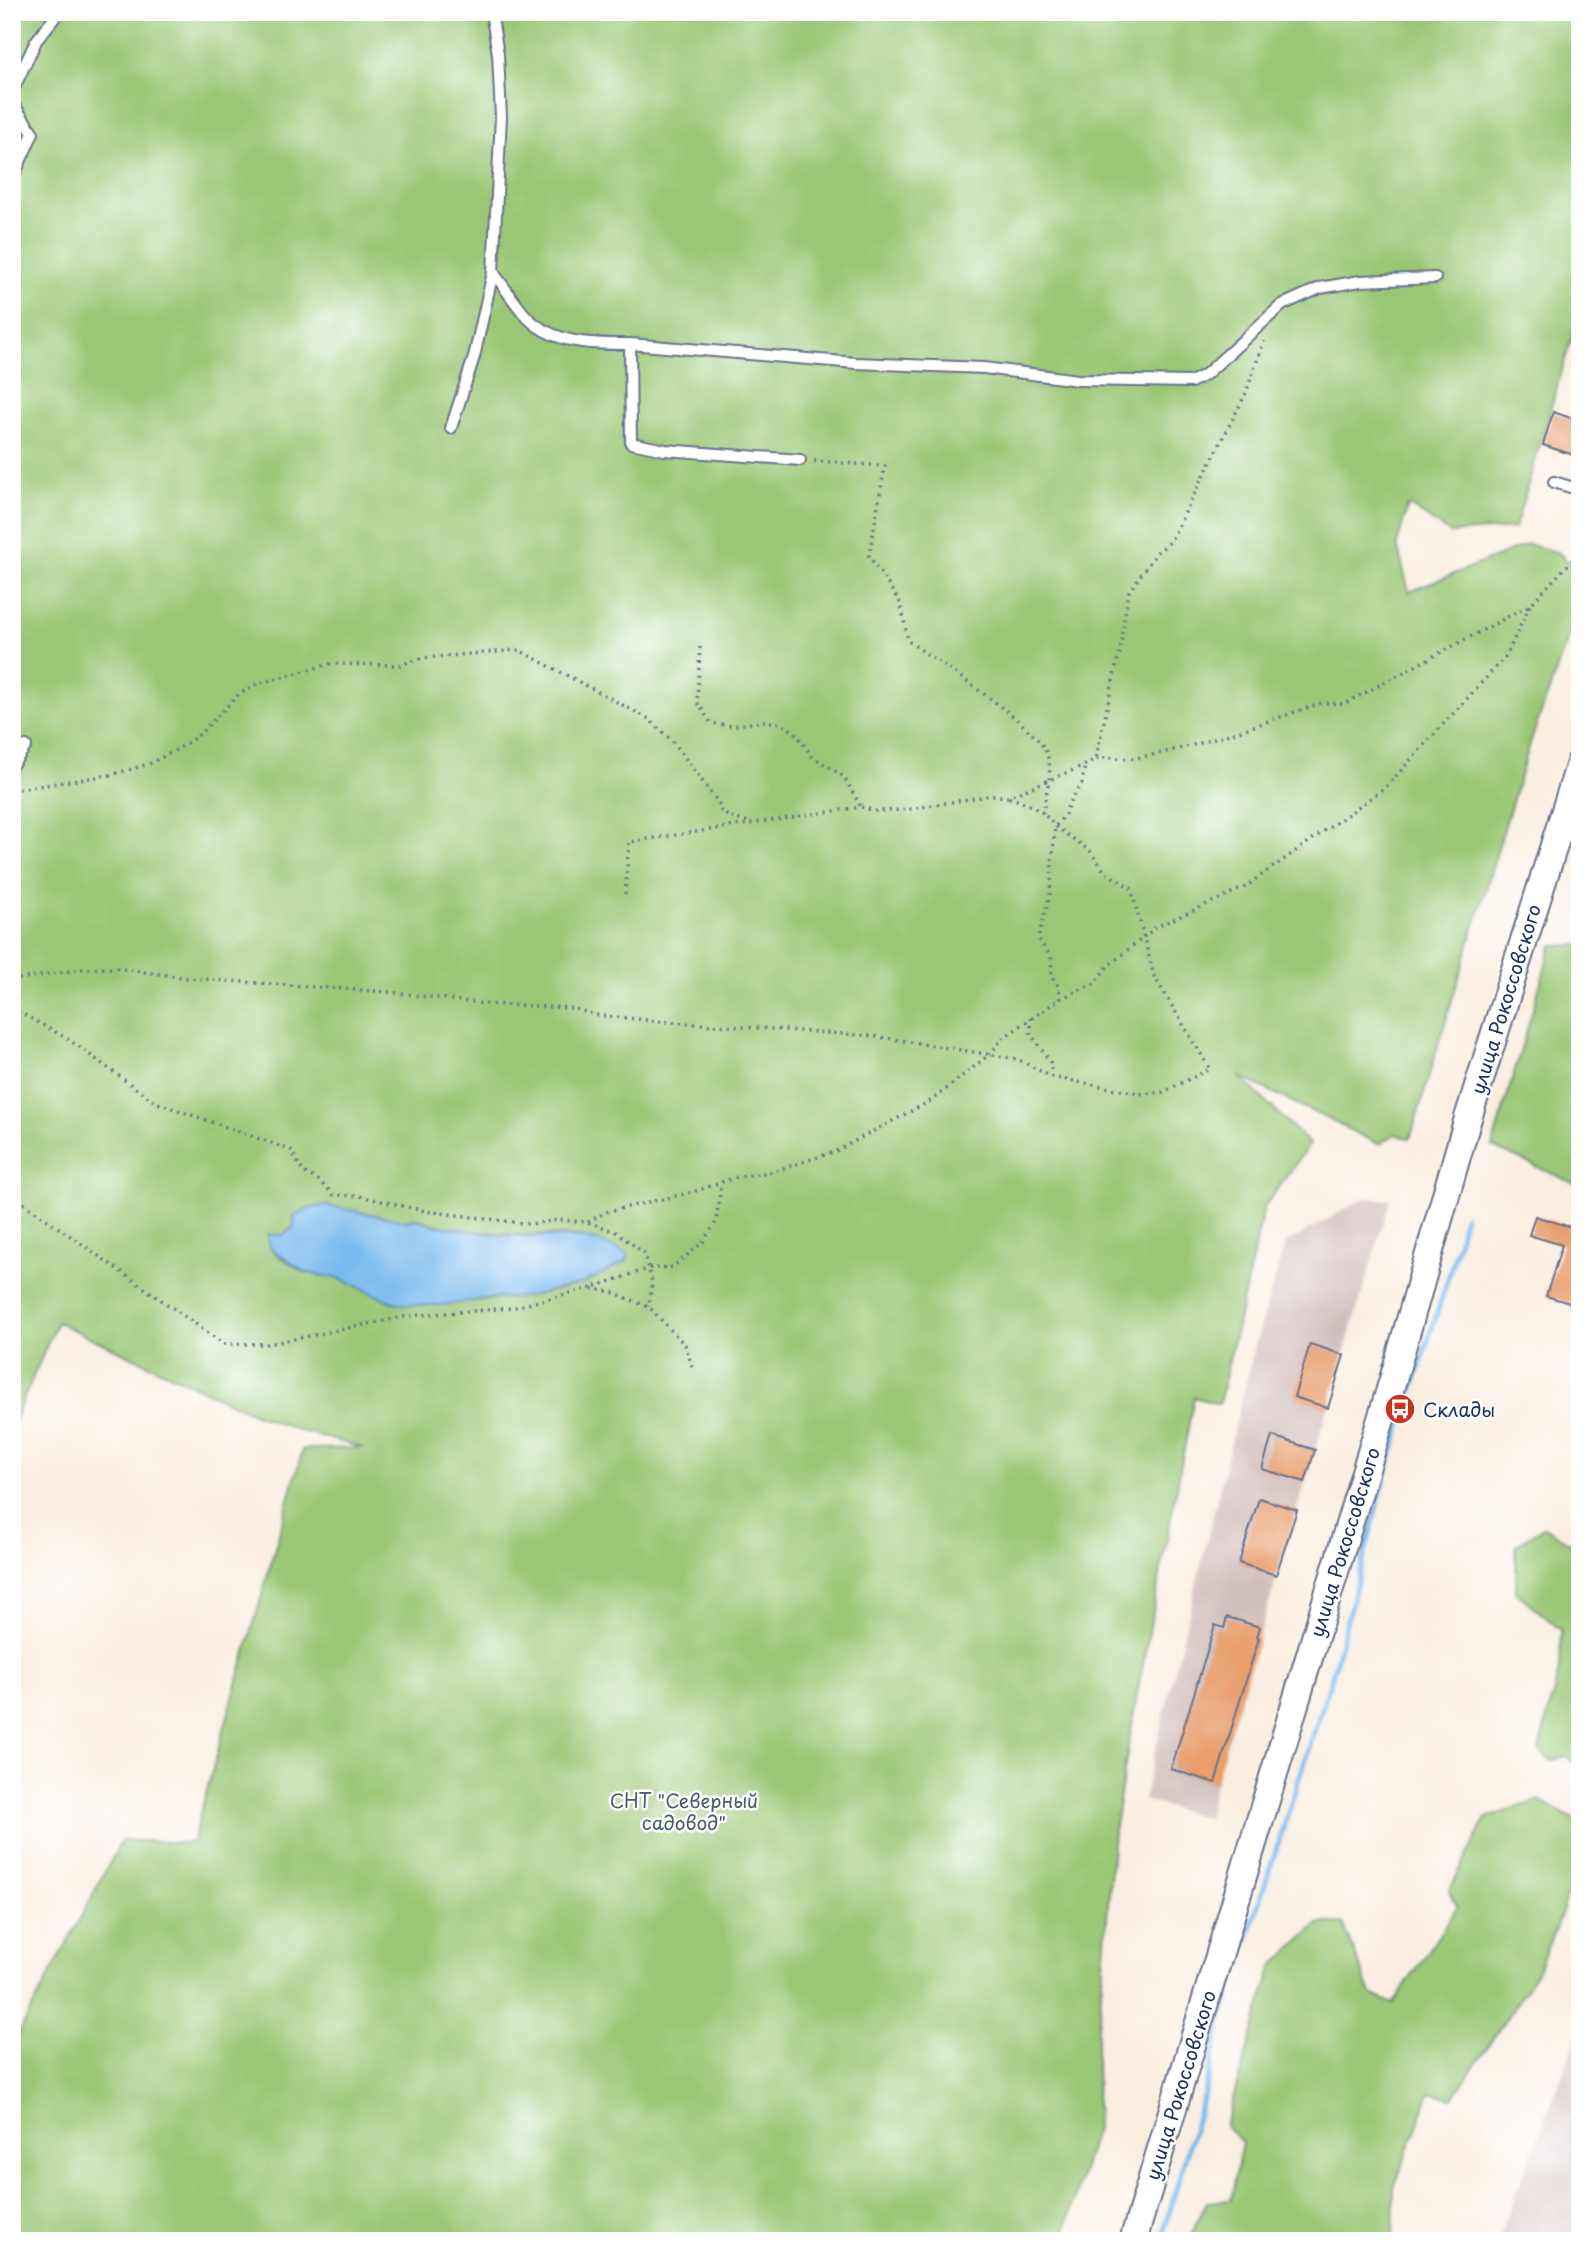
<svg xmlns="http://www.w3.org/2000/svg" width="1592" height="2253" viewBox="0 0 1592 2253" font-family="'Playpen Sans',sans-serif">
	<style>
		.industrial { fill: #d1bfbd }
		.green { fill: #9ac775; stroke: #5a7b6a; stroke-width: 2; fill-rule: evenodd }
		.water { fill: #79b9ee; stroke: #4a74a6; stroke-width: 2 }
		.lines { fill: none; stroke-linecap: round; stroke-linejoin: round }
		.stream { stroke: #79b9ee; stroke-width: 5 }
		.building { fill: #e89e6d }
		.service-casing { stroke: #69728c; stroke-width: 14 }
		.tertiary-casing { stroke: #69728c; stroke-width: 30 }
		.path { stroke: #69728c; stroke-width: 3.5; stroke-dasharray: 2 5; stroke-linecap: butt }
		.service { stroke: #fff; stroke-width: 10 }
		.tertiary { stroke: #fff; stroke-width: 26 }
		.labels { text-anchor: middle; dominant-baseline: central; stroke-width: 5; stroke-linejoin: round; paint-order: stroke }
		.street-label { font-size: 19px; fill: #1b2f5e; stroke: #fff }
		.poi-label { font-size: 19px; fill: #1b2f5e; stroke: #fff; text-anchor: start }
		.park-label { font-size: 19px; fill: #415d65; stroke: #fff }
	</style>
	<rect width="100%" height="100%" fill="#fff"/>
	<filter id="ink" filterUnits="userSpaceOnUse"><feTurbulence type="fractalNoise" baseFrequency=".0143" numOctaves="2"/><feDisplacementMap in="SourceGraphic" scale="14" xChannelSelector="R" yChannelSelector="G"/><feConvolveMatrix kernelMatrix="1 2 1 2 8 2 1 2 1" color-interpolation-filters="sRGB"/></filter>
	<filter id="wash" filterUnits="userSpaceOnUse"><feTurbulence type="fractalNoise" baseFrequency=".00686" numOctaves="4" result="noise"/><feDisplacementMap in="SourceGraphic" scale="28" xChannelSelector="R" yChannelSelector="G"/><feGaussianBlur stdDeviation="1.57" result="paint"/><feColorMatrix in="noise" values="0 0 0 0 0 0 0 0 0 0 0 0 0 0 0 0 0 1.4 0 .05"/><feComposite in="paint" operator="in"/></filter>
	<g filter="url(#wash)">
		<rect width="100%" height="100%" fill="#faeee0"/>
		<path class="industrial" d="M 1364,1198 L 1390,1200 L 1215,1783 L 1207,1818 L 1143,1800 L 1254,1349 L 1285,1244 Z
			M 1580,2030 L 1580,2241 L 1497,2241 Z"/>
		<path class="green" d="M 12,12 L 1580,12 L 1580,286 L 1574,330 L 1515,528 L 1450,533 L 1408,505 L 1397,544 L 1409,592 L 1528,544 L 1559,553 L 1580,574 L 1580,605 L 1530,743 L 1410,1139 L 1395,1134 L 1379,1144 L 1239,1076 L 1310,1144 L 1264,1207 L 1219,1404 L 1194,1397 L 1136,1700 L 1114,1831 L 1096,2053 L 1097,2124 L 1062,2241 L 12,2241 L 12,2046 L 122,1840 L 192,1843 L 303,1449 L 363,1448 L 298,1430 L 255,1414 L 57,1322 L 12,1425 ZM 418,1219 C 472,1238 525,1232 581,1237 C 596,1239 613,1248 628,1254 L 627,1261 L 584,1283 L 526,1297 L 406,1305 L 390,1301 L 341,1279 L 304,1272 L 277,1255 L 268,1235 L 284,1235 L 294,1226 Z
			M 1552,945 L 1580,945 L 1580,1186 L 1492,1147 Z
			M 1544,1527 L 1580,1549 L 1580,1766 L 1566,1757 L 1550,1761 L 1539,1750 L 1560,1667 L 1561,1630 L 1516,1592 L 1516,1545 Z
			M 1539,1800 L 1577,1821 L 1580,1826 L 1580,1856 L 1561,1915 L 1536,1974 L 1453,2098 L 1430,2092 L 1394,2188 L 1393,2241 L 1188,2241 L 1207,2202 L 1231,2200 L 1242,2142 L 1225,2126 L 1272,1967 L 1319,1923 L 1343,1923 L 1371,1994 L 1393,2004 L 1457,1908 L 1449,1891 L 1486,1818 Z"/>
		<path class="water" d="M 324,1205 L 406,1221 L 417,1219 L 434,1225 L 499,1235 L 584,1238 L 601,1242 L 628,1254 L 627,1261 L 584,1283 L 526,1297 L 491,1298 L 446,1305 L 406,1305 L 390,1301 L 341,1279 L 305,1272 L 270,1248 L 268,1234 L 284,1235 L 294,1226 L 294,1217 L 305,1210 Z"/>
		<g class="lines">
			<path class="stream" d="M 1161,2241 L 1208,2079 L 1223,2014 L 1331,1680 L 1388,1466 L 1450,1272 L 1465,1216"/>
		</g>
		<g id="blocks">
			<path class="building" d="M 1553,412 L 1580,421 L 1580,457 L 1543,445 Z
				M 1535,1216 L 1580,1230 L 1580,1306 L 1546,1296 L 1562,1245 L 1529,1235 Z
				M 1310,1344 L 1344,1355 L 1328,1408 L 1294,1397 Z
				M 1272,1436 L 1315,1450 L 1305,1482 L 1262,1469 Z
				M 1259,1498 L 1297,1510 L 1276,1575 L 1239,1563 Z
				M 1227,1617 L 1260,1627 L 1257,1637 L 1259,1638 L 1215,1783 L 1171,1769 L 1215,1625 L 1224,1628 Z"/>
		</g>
	</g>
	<g filter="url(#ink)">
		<use href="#blocks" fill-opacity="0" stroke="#69728c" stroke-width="2"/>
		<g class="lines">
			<g class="service-casing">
				<path id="service" d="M 12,92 L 36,41 L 59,12
					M 12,102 L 33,133 L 12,180
					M 493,272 C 504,286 514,303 526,316 C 553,345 594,344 630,344 L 856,363 L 984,368 L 1078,380 L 1191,382 L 1205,375 L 1282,305 L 1320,288 L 1360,281 L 1435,278
					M 630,344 L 631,443 L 665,450 L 800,460
					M 451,428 L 474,357 L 493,272 L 501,117 L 498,54 L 491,12
					M 1554,482 L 1580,490
					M 12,765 L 26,746"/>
			</g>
			<g class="tertiary-casing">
				<path id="tertiary" d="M 1133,2241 L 1394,1376 L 1468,1118 L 1580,763"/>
			</g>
			<path class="path" d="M 814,461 L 885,466 L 869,556 L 901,604 L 908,641 C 935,660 1039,727 1047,754 C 1054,773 1045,794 1043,813
				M 700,647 L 697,702 L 711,723 L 732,726 L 764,721 L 782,724 L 795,732 L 812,756 L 844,777 L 861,807
				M 1096,757 L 1121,645 L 1128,593 L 1157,552 L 1170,542 L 1246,393 L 1264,341
				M 12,790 L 110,775 L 149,764 L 178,749 L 200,734 L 239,694 L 257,684 L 330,664 L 399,665 L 423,658 L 519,650 L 649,719 L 675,744 L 719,804 L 721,811 L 729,817 L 749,822
				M 625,894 L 629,842 L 861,807 L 875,811 L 905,810 L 992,795 L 1008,797 L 1085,765 C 1103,752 1116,761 1136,758 C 1200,747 1261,723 1322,703 L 1344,704 L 1528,606
				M 12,980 L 83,969 L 116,968 L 187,978 L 388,992 L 487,1004 L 571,1008 L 596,1015 L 655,1021 L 873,1036 L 1017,1059 L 1052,1077 L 1143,1094 L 1163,1092 L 1210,1069 L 1154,976 L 1131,888 L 1105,872 L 1090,851 L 1055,826 L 1043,813 L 1028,804 L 1008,797
				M 1060,999 L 1059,987 L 1052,977 L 1051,957 L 1038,938 L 1050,895 L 1055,826 L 1065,815 L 1068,805 L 1082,783 L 1085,765
				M 12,1008 L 68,1039 L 155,1102 L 291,1150 L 303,1172 L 318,1180 L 334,1195 L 359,1196 L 425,1211 L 529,1224 L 560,1220 L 588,1222 L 616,1232 L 644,1253 L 652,1282 L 649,1307
				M 1031,1018 L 1031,1034 L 1050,1062 L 1052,1077
				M 12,1195 L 224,1344 L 269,1344 L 408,1316 L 511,1308 L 591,1288 L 650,1268 L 673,1267 L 703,1242 L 716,1222 L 721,1185
				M 588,1222 L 606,1212 L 693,1192 L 737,1177 L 771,1172 L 834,1152 L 932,1100 L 990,1054 L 1003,1038 L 1060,999 L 1095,983 L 1108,966 L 1156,927 L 1245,887 L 1385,788 L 1506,656 L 1530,605 L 1580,552
				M 592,1289 L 612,1292 L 649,1307 L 685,1345 L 693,1369"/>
			<use href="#service" class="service"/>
			<use href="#tertiary" class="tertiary"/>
		</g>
	</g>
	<defs>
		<g id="bus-disc" transform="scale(1.575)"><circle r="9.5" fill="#c8321e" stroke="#fff"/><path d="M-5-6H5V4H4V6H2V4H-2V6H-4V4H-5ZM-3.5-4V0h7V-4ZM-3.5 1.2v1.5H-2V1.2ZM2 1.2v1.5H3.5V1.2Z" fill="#fff"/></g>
	</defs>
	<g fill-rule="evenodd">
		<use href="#bus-disc" x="1400" y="1409"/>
	</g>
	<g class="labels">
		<g class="street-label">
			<text transform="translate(1505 999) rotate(-73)">улица Рокоссовского</text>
			<text transform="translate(1344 1542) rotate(-73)">улица Рокоссовского</text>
			<text transform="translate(1180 2085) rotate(-73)">улица Рокоссовского</text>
		</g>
		<g class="poi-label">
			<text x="1423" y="1409">Склады</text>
		</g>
		<g class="park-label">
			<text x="684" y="1800">СНТ "Северный<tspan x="684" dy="22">садовод"</tspan></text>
		</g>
	</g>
	<rect width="1592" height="2253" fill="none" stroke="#fff" stroke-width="42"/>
</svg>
